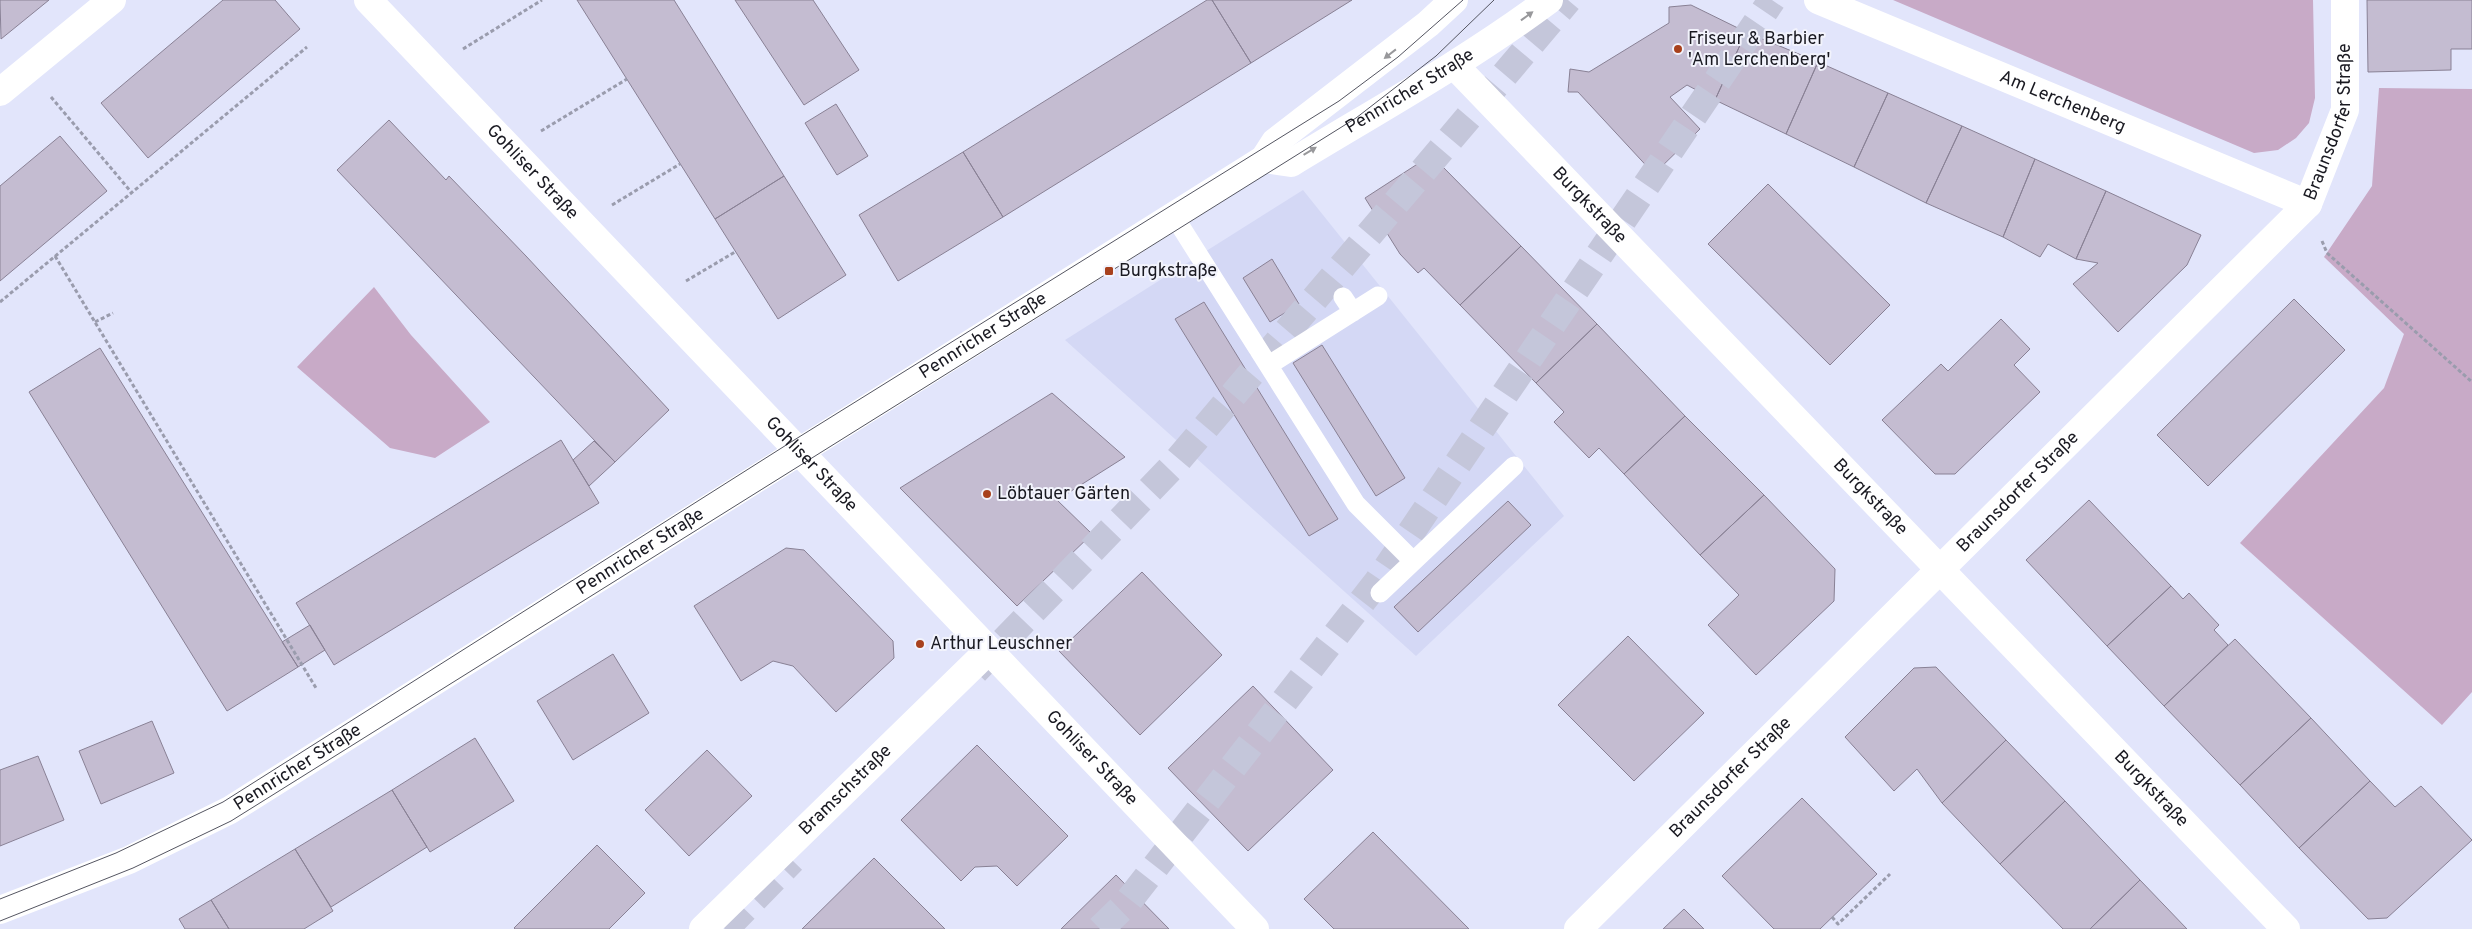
<svg xmlns="http://www.w3.org/2000/svg" width="2472" height="929" viewBox="0 0 2472 929" font-family="Overpass,sans-serif">
	<style>
		.built { fill: #d4d8f5 }
		.green { fill: #c8aac7 }
		.building { fill: #c4bcd1; stroke: #898195 }
		.lines { fill: none; stroke-linecap: round; stroke-linejoin: round }
		.primary-tunnel { stroke: #c4c6da; stroke-width: 28; stroke-dasharray: 28 14; stroke-linecap: butt }
		.path { stroke: #9a9cad; stroke-width: 3; stroke-dasharray: 4 2.5; stroke-linecap: butt }
		.lane { stroke: #fff; stroke-width: 19 }
		.street { stroke: #fff; stroke-width: 28 }
		.tram { stroke: #545561; stroke-width: 1 }
		.oneway { fill: #98989b }
		.poi-dot { fill: #a8411d; stroke: #f2f3fc; stroke-width: 2 }
		.labels { text-anchor: middle; dominant-baseline: central; stroke-width: 4; stroke-linejoin: round; paint-order: stroke }
		.poi-label { font-size: 18px; fill: #191921; stroke: #f2f3fc; text-anchor: start }
		.street-label { font-size: 18px; fill: #191921; stroke: #f2f3fc }
	</style>
	<rect width="100%" height="100%" fill="#e2e5fb"/>
	<path class="built" d="M 1303,190 L 1564,516 L 1416,656 L 1065,340 Z"/>
	<path class="green" d="M 1893,0 L 2313,0 L 2315,98 L 2309,123 L 2296,138 L 2278,150 L 2254,153 Z
		M 2379,88 L 2472,89 L 2472,692 L 2442,725 L 2240,543 L 2384,388 L 2404,334 L 2324,257 L 2372,186 Z
		M 374,287 L 411,335 L 490,422 L 435,458 L 390,448 L 297,367 Z"/>
	<path class="building" d="M 0,0 L 49,0 L 1,39 Z
		M 223,0 L 275,0 L 300,29 L 148,158 L 101,103 Z
		M 577,0 L 674,0 L 784,176 L 715,219 Z
		M 735,0 L 813,0 L 859,70 L 804,105 Z
		M 1207,0 L 1212,0 L 1251,63 L 1003,217 L 963,152 Z
		M 1212,0 L 1352,0 L 1251,63 Z
		M 2367,0 L 2472,0 L 2472,49 L 2451,49 L 2451,70 L 2368,72 Z
		M 1691,5 L 1746,32 L 1715,100 L 1687,85 L 1670,97 L 1700,129 L 1654,174 L 1578,92 L 1568,92 L 1570,69 L 1589,72 L 1669,23 L 1669,7 Z
		M 1746,32 L 1818,62 L 1786,134 L 1715,100 Z
		M 1818,62 L 1888,93 L 1854,167 L 1786,134 Z
		M 1888,93 L 1962,126 L 1926,203 L 1854,167 Z
		M 836,104 L 868,156 L 837,175 L 805,123 Z
		M 389,120 L 446,180 L 449,176 L 526,256 L 669,410 L 615,462 L 337,170 Z
		M 1962,126 L 2035,159 L 2003,237 L 1926,203 Z
		M 60,136 L 107,191 L 0,281 L 0,186 Z
		M 963,152 L 1003,217 L 898,281 L 859,215 Z
		M 2035,159 L 2106,191 L 2076,259 L 2048,244 L 2040,257 L 2003,237 Z
		M 1419,163 L 1441,165 L 1521,246 L 1460,305 L 1424,268 L 1418,273 L 1400,254 L 1365,198 Z
		M 784,176 L 846,275 L 778,319 L 715,219 Z
		M 1768,184 L 1890,305 L 1830,365 L 1708,244 Z
		M 2106,191 L 2201,235 L 2187,265 L 2118,332 L 2073,284 L 2098,263 L 2076,259 Z
		M 1521,246 L 1597,324 L 1536,383 L 1460,305 Z
		M 1272,259 L 1299,304 L 1270,322 L 1243,278 Z
		M 2294,299 L 2345,350 L 2208,486 L 2157,435 Z
		M 1204,302 L 1338,519 L 1309,536 L 1175,319 Z
		M 2001,319 L 2030,349 L 2014,365 L 2040,392 L 1955,474 L 1935,474 L 1882,420 L 1941,364 L 1948,371 Z
		M 1597,324 L 1685,416 L 1624,474 L 1599,448 L 1589,458 L 1554,422 L 1564,412 L 1536,383 Z
		M 1322,345 L 1405,478 L 1376,496 L 1293,363 Z
		M 100,348 L 298,667 L 227,711 L 29,392 Z
		M 1052,393 L 1125,457 L 1057,500 L 1092,534 L 1017,606 L 900,488 Z
		M 1685,416 L 1764,495 L 1700,555 L 1624,474 Z
		M 561,440 L 599,503 L 334,665 L 296,603 Z
		M 594,441 L 615,462 L 589,486 L 573,460 Z
		M 1764,495 L 1835,569 L 1834,601 L 1756,675 L 1708,625 L 1739,595 L 1700,555 Z
		M 2089,500 L 2171,586 L 2107,646 L 2026,560 Z
		M 1508,501 L 1531,525 L 1418,632 L 1394,607 Z
		M 786,548 L 804,550 L 893,641 L 894,658 L 836,712 L 793,666 L 773,661 L 741,681 L 694,606 Z
		M 1142,572 L 1222,655 L 1140,735 L 1059,651 Z
		M 2171,586 L 2183,599 L 2189,593 L 2219,625 L 2214,630 L 2228,645 L 2164,706 L 2107,646 Z
		M 310,625 L 325,650 L 298,667 L 282,642 Z
		M 1628,636 L 1704,713 L 1634,781 L 1558,705 Z
		M 2235,639 L 2311,718 L 2240,785 L 2164,706 Z
		M 613,654 L 649,713 L 573,760 L 537,701 Z
		M 1936,667 L 2006,740 L 1942,803 L 1917,769 L 1894,791 L 1845,737 L 1914,668 Z
		M 1253,686 L 1333,770 L 1248,851 L 1168,768 Z
		M 2311,718 L 2370,781 L 2299,848 L 2240,785 Z
		M 152,721 L 174,773 L 101,804 L 79,751 Z
		M 475,738 L 514,801 L 430,852 L 392,790 Z
		M 2006,740 L 2065,801 L 2000,864 L 1942,803 Z
		M 977,745 L 1068,836 L 1017,886 L 997,866 L 975,867 L 961,881 L 901,820 Z
		M 707,750 L 752,796 L 689,856 L 645,810 Z
		M 38,756 L 64,820 L 0,846 L 0,770 Z
		M 2370,781 L 2395,807 L 2421,786 L 2472,840 L 2387,918 L 2368,919 L 2299,848 Z
		M 392,790 L 427,847 L 331,907 L 295,849 Z
		M 1802,798 L 1877,874 L 1820,929 L 1774,929 L 1722,876 Z
		M 2065,801 L 2140,880 L 2090,929 L 2063,929 L 2000,864 Z
		M 1373,832 L 1469,929 L 1334,929 L 1304,899 Z
		M 597,845 L 645,893 L 609,929 L 515,929 L 514,928 Z
		M 295,849 L 333,911 L 304,929 L 229,929 L 211,900 Z
		M 874,858 L 945,929 L 802,929 Z
		M 1116,875 L 1169,929 L 1061,929 Z
		M 2140,880 L 2187,929 L 2090,929 Z
		M 211,900 L 229,929 L 185,929 L 179,919 Z
		M 1684,909 L 1704,929 L 1663,929 Z"/>
	<g class="lines">
		<path class="primary-tunnel" d="M 975,671 L 1172,467 L 1568,0
			M 725,929 L 792,860
			M 1100,929 L 1127,903 L 1378,581 L 1772,0"/>
		<path class="path" d="M 463,49 L 542,0
			M 51,97 L 132,193
			M 541,131 L 627,79
			M 612,205 L 680,164
			M 2322,241 L 2327,253 L 2472,382
			M 55,256 L 316,688
			M 686,281 L 735,252
			M 0,302 L 307,47
			M 95,322 L 113,313
			M 1832,917 L 1838,924 L 1890,874"/>
		<path class="lane" d="M 1174,216 L 1356,504 L 1413,561
			M 1343,297 L 1353,312
			M 1269,365 L 1378,296
			M 1380,593 L 1514,466"/>
		<g class="street">
			<path id="s1" d="M 368,0 L 1255,929"/>
			<path id="s2" d="M 1818,0 L 2308,204"/>
			<path id="s3" d="M 1454,65 L 2286,929"/>
			<path d="M 0,92 L 112,0"/>
			<path id="s4" d="M 1264,159 L 1291,163 C 1378,110 1467,61 1549,0"/>
			<path id="s5" d="M 0,910 L 129,860 L 230,810 L 1264,159 L 1275,142 L 1428,24 L 1454,0"/>
			<path id="s6" d="M 703,929 L 988,651"/>
			<path id="s7" d="M 1578,929 L 2308,204 L 2345,110 L 2345,0"/>
		</g>
		<path class="tram" d="M 0,899 L 116,853 L 223,802 L 791,442 L 1339,101 L 1398,57 L 1463,0
			M 0,921 L 133,868 L 231,821 L 1356,118 L 1436,56 L 1494,0"/>
	</g>
	<defs><path id="oneway-solid" d="M-6-.8H1V-3.2L6.5 0L1 3.2V.8H-6Z" transform="scale(1.25)"/></defs>
	<g class="oneway">
		<use href="#oneway-solid" transform="translate(1527 16) rotate(-36)"/>
		<use href="#oneway-solid" transform="translate(1390 54) rotate(142)"/>
		<use href="#oneway-solid" transform="translate(1310 151) rotate(-31)"/>
	</g>
	<g class="poi-dot">
		<circle cx="1678" cy="49" r="5"/>
		<rect x="1104" y="266" width="10" height="10" rx="2.5"/>
		<circle cx="987" cy="494" r="5"/>
		<circle cx="920" cy="644" r="5"/>
	</g>
	<g class="labels">
		<g class="poi-label">
			<text x="1688" y="39">Friseur &amp; Barbier<tspan x="1688" dy="21">'Am Lerchenberg'</tspan></text>
			<text x="1119" y="271">Burgkstraße</text>
			<text x="997" y="494">Löbtauer Gärten</text>
			<text x="930" y="644">Arthur Leuschner</text>
		</g>
		<g class="street-label">
			<text stroke="none"><textPath href="#s4" startOffset="166">Pennricher Straße</textPath></text>
			<text stroke="none"><textPath href="#s2" startOffset="265">Am Lerchenberg</textPath></text>
			<text stroke="none"><textPath href="#s7" startOffset="1115">Braunsdorfer Straße</textPath></text>
			<text stroke="none"><textPath href="#s1" startOffset="238">Gohliser Straße</textPath></text>
			<text stroke="none"><textPath href="#s3" startOffset="195">Burgkstraße</textPath></text>
			<text stroke="none"><textPath href="#s5" startOffset="1141">Pennricher Straße</textPath></text>
			<text stroke="none"><textPath href="#s1" startOffset="642">Gohliser Straße</textPath></text>
			<text stroke="none"><textPath href="#s7" startOffset="620">Braunsdorfer Straße</textPath></text>
			<text stroke="none"><textPath href="#s3" startOffset="600">Burgkstraße</textPath></text>
			<text stroke="none"><textPath href="#s5" startOffset="736">Pennricher Straße</textPath></text>
			<text stroke="none"><textPath href="#s1" startOffset="1048">Gohliser Straße</textPath></text>
			<text stroke="none"><textPath href="#s5" startOffset="331">Pennricher Straße</textPath></text>
			<text stroke="none"><textPath href="#s7" startOffset="215">Braunsdorfer Straße</textPath></text>
			<text stroke="none"><textPath href="#s3" startOffset="1005">Burgkstraße</textPath></text>
			<text stroke="none"><textPath href="#s6" startOffset="199">Bramschstraße</textPath></text>
		</g>
	</g>
</svg>
